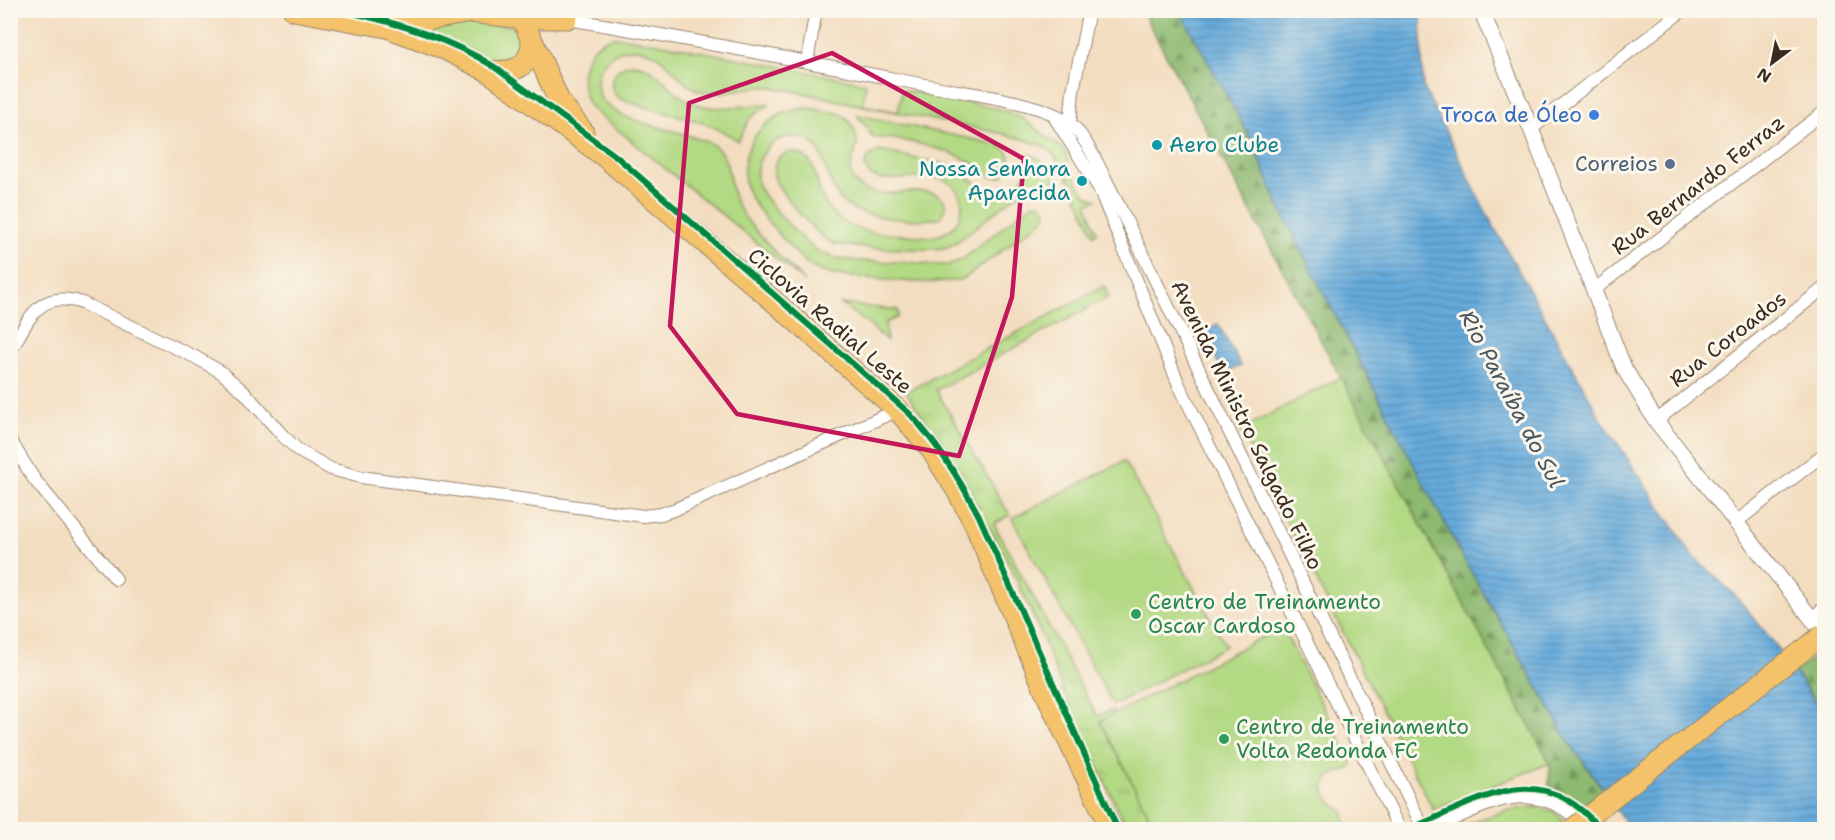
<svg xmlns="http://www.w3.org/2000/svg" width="1835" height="840" viewBox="0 0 1835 840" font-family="'Shantell Sans',sans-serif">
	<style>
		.green { fill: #b2d983; stroke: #768250; stroke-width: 1.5 }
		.forest { fill: url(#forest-firs); stroke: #647248; stroke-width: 1.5 }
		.park { fill: url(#park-tufts); stroke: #768250; stroke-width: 1.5 }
		.water { fill: url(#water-rules); stroke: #506a7c; stroke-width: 1.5 }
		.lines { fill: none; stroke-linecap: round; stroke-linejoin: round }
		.stream { stroke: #65aadb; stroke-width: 4 }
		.minor-casing { stroke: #97846f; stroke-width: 14 }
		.tertiary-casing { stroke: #97846f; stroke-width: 17 }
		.trunk-casing { stroke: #97846f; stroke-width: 23 }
		.minor { stroke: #fff; stroke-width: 12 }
		.tertiary { stroke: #fff; stroke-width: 15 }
		.trunk { stroke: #f3c26a; stroke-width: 21 }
		.primary-bridge-casing { stroke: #97846f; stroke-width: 22; stroke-linecap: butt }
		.primary-bridge { stroke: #f3c26a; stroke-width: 20 }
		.cycleway-casing { stroke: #fbf7ec; stroke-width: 10 }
		.cycleway { stroke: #00873e; stroke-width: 6 }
		.marked { fill: none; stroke: #c2185b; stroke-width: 4.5; stroke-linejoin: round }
		.shop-dot { fill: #3f7fe0; stroke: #fbf7ec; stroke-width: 2 }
		.culture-dot { fill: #0f9aa8; stroke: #fbf7ec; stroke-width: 2 }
		.service-dot { fill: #5c6f8a; stroke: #fbf7ec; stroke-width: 2 }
		.leisure-dot { fill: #2e9e5b; stroke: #fbf7ec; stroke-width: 2 }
		.labels { text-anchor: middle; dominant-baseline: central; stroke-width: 6; stroke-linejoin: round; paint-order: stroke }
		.shop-label { font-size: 21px; fill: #366cbe; stroke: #fbf7ec; text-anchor: end }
		.culture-label { font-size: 21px; fill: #0d838f; stroke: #fbf7ec; text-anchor: start }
		.service-label { font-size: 21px; fill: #4e5e75; stroke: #fbf7ec; text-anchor: end }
		.street-label { font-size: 21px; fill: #3b2a1e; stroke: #fbf7ec }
		.leisure-label { font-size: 21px; fill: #27864d; stroke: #fbf7ec; text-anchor: start }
		.water-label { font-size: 22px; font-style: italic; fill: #4a5760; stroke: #fbf7ec }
	</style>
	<defs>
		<pattern id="forest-firs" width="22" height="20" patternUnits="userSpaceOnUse" patternTransform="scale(1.5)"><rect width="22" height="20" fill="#8db971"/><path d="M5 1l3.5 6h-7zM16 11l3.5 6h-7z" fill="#74975c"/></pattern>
		<pattern id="park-tufts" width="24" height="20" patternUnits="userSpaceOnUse" patternTransform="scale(1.5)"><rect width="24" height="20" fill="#b2d983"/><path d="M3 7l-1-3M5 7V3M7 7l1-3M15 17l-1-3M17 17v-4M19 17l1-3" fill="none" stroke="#9aba71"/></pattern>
		<pattern id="water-rules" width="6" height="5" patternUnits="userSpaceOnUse" patternTransform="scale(1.5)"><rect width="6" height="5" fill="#65aadb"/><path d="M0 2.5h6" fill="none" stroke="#548bb1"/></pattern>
	</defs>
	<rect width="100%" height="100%" fill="#fbf7ec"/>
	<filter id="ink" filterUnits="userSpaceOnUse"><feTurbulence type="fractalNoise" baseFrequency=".0167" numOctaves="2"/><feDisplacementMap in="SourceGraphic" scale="12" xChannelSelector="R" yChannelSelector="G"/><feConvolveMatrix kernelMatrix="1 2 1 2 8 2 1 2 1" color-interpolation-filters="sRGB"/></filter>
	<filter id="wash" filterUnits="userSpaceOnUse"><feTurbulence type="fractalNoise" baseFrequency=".008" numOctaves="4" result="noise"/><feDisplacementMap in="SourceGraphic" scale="24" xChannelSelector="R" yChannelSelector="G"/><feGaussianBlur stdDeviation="1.35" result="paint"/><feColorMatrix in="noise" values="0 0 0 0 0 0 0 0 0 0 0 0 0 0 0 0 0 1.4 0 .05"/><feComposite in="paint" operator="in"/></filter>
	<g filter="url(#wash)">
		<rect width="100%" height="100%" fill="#f3ddc0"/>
		<path class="green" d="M 455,19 L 511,26 L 517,29 L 524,38 L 516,62 L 493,62 L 419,28 Z
			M 612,37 L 620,37 L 663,44 L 866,83 L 863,105 L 898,112 L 902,90 L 1000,109 L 1022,118 L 1063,149 L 1067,156 L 1069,167 L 1081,189 L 1088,196 L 1097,200 L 1087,204 L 1097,233 L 1094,235 C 1085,214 1063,159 1046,148 C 1032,140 1015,137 1000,133 C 950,123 899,113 849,103 C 822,97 795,90 768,87 C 746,85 722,97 701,91 C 676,85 668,49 634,49 C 612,48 592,69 598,91 C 606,125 686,128 713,145 C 733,158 727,184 736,203 C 750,229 784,260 805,282 L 591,108 C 575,83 581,47 612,37 Z
			M 631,64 C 659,64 669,94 693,103 C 718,113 743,104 769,105 L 750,118 L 738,141 C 704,115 656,115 619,98 C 605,84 613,68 631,64 Z
			M 808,108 C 818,110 830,111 840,114 C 845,116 848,120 850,123 C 855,130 858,138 857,145 C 853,163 841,177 865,190 C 887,202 938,178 946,205 L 941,217 L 933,219 C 910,221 863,219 845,204 C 820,184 832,128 784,138 C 774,140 768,146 763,154 C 757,163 755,174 758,185 C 762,198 806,245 819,252 C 844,264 877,261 905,262 C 919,263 935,266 950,265 L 964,258 L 1032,204 L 1041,204 L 1045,209 L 1046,215 L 1042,221 L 966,277 C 943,289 863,277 834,275 C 826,273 819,271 812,267 C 796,256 754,208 747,190 C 733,149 767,109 808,108 Z
			M 857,115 L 999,145 L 1009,153 L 1011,165 L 1003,176 C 989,181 981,169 970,162 C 950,150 896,136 873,138 L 866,126 Z
			M 879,151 L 948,165 C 971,174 993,208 1019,182 C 1026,175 1030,167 1028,156 L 1031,155 C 1044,160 1056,173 1056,188 L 1038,185 L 1027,187 L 954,244 C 950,246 946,248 942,248 C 927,251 845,248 832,243 C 818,237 780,193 775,179 C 772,170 775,160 783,155 C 787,152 792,152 796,153 C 817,157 815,182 822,197 C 826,206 832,213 839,219 C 860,234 884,234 909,235 C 918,236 928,238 936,236 C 950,233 961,221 962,207 C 962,201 960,195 957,190 C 936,159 869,199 865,164 L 869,156 Z
			M 841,304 L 898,310 L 898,317 L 885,323 L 887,341 L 867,323 Z
			M 1341,377 L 1550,763 L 1433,809 L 1240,430 Z
			M 1124,461 L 1226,646 L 1113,705 L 1012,518 Z
			M 1282,627 L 1352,763 L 1351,768 C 1339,773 1328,773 1324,787 C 1328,809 1341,804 1344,814 C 1346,818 1344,825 1345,829 L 1156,829 L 1100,721 Z
			M 1535,807 L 1552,811 L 1564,820 L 1552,829 L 1455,829 L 1507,810 Z"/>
		<path class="forest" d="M 1142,11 L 1180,11 L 1252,141 L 1279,206 L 1310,267 L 1462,556 L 1571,745 L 1604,790 L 1583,806 L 1565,794 L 1549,786 L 1550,763 Z
			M 1824,649 L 1824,714 L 1795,672 Z"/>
		<path class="park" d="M 1104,286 L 1109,297 L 936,390 L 1010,515 L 994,524 L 1097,716 L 1111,710 L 1114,714 L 1100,721 L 1156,829 L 1127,829 L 1066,698 L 1036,622 L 1013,572 L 960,472 L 906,392 Z"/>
		<path class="water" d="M 1415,10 L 1421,13 L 1423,86 L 1488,216 L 1602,420 L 1692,555 L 1735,595 L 1775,644 L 1824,714 L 1824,829 L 1629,829 L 1604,790 L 1571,745 L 1462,556 L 1310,267 L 1279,206 L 1252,141 L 1180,11 Z
			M 1218,324 L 1241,366 L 1224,373 L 1201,333 Z"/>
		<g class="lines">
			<path class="stream" d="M 1418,15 L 1428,10"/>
		</g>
	</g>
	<g filter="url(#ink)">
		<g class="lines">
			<g class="minor-casing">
				<path id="minor" d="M 563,18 C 687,39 811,62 935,87 C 970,94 1043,102 1071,124 C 1087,137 1110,189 1121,210 L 1424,830
					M 807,62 L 816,10
					M 1055,118 L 1099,188 L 1179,385 L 1400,830
					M 1070,123 L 1073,91 L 1089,10
					M 1531,129 L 1683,10
					M 1595,289 L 1824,112
					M 10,352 C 29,319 38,289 82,303 L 195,357 L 221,372 L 245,393 L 283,436 L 299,451 L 331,469 L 361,477 L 643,516 L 661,514 L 676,509 L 898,410
					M 1656,421 L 1824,288
					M 10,440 L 34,479 L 116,579
					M 1735,523 L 1824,454
					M 1812,618 L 1824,608
					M 1430,830 C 1490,803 1535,772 1589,830"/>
			</g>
			<g class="tertiary-casing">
				<path id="tertiary" d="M 1481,10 L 1531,129 L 1624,368 L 1656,421 L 1824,634"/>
			</g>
			<g class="trunk-casing">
				<path id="trunk" d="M 294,10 L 387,27 L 443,48 L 488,71 L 604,156 L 769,297 L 898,410 L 931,449 L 958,492 L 974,522 L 1051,704 L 1112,830
					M 522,18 L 567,18
					M 387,27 L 471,12 L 522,18 L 559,101 L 583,132
					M 488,71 C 511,73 528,70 532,45"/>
			</g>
			<use href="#minor" class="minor"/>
			<use href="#tertiary" class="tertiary"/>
			<use href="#trunk" class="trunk"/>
			<g class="primary-bridge-casing">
				<path id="primary-bridge" d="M 1571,830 L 1824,634"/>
			</g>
			<use href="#primary-bridge" class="primary-bridge"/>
			<g class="cycleway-casing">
				<path id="cycleway" d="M 339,10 C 392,21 447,37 493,66 L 617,157 L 909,413 C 938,444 959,478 979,516 L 1118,830
					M 1421,824 C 1489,795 1543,759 1601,830"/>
			</g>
			<use href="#cycleway" class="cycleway"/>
		</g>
	</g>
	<path class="marked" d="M 832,53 L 1024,159 L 1012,297 L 959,456 L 737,414 L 670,326 L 689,103 Z"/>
	<circle class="shop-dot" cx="1594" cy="115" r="6"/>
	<g class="culture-dot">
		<circle cx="1157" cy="145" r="6"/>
		<circle cx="1082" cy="181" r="6"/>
	</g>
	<circle class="service-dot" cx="1670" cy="164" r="6"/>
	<g class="leisure-dot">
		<circle cx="1136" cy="614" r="6"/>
		<circle cx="1224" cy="739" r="6"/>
	</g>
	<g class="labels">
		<g class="shop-label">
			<text x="1582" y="115">Troca de Óleo</text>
		</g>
		<g class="culture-label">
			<text x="1169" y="145">Aero Clube</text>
			<text x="1070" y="169" text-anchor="end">Nossa Senhora<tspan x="1070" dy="24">Aparecida</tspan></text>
		</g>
		<g class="service-label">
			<text x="1658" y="164">Correios</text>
		</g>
		<g class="street-label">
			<text transform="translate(1698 185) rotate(-38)">Rua Bernardo Ferraz</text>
			<text transform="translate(830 321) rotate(41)">Ciclovia Radial Leste</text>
			<text transform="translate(1728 339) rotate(-38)">Rua Coroados</text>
			<text transform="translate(1247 425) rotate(64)">Avenida Ministro Salgado Filho</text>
		</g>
		<g class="leisure-label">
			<text x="1148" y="602">Centro de Treinamento<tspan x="1148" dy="24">Oscar Cardoso</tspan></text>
			<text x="1236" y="727">Centro de Treinamento<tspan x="1236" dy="24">Volta Redonda FC</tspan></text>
		</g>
		<g class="water-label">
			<text transform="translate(1512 399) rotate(62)">Rio Paraíba do Sul</text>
		</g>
	</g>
	<rect width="1835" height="840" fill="none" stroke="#fbf7ec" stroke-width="36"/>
	<g transform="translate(1772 63) rotate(212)" stroke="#fbf7ec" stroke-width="4.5" paint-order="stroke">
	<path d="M0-4.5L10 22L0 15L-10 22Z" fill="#3b2a1e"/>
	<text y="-9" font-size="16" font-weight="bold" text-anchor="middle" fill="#3b2a1e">N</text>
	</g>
</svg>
